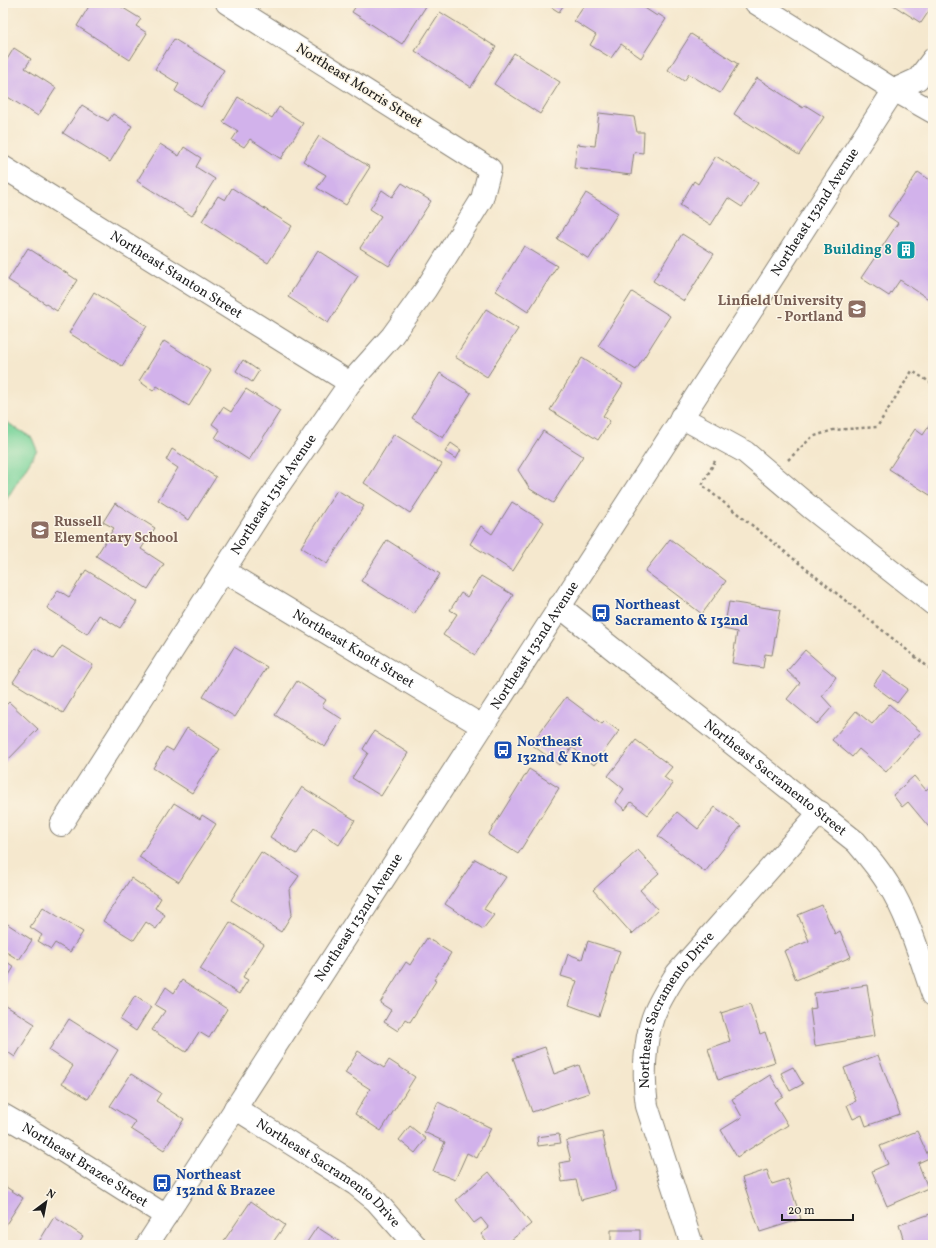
<svg xmlns="http://www.w3.org/2000/svg" width="936" height="1248" viewBox="0 0 936 1248" font-family="Vollkorn,serif">
	<style>
		.green { fill: #7ad49b; stroke: #4b785c }
		.building { fill: #d2b2eb }
		.lines { fill: none; stroke-linecap: round; stroke-linejoin: round }
		.minor-casing { stroke: #888275; stroke-width: 24 }
		.path { stroke: #888275; stroke-width: 2.5; stroke-dasharray: 3 3; stroke-linecap: butt }
		.minor { stroke: #fff; stroke-width: 22 }
		.labels { text-anchor: middle; dominant-baseline: central; stroke-width: 3; stroke-linejoin: round; paint-order: stroke }
		.street-label { font-size: 14px; fill: #1c1c1c; stroke: #fcf5e5 }
		.culture-label { font-size: 14px; font-weight: bold; fill: #0d838f; stroke: #fcf5e5; text-anchor: end }
		.education-label { font-size: 14px; font-weight: bold; fill: #785e54; stroke: #fcf5e5; text-anchor: end }
		.transit-label { font-size: 14px; font-weight: bold; fill: #164399; stroke: #fcf5e5; text-anchor: start }
	</style>
	<rect width="100%" height="100%" fill="#fcf5e5"/>
	<filter id="ink" filterUnits="userSpaceOnUse"><feTurbulence type="fractalNoise" baseFrequency=".025" numOctaves="2"/><feDisplacementMap in="SourceGraphic" scale="8" xChannelSelector="R" yChannelSelector="G"/><feConvolveMatrix kernelMatrix="1 2 1 2 8 2 1 2 1" color-interpolation-filters="sRGB"/></filter>
	<filter id="wash" filterUnits="userSpaceOnUse"><feTurbulence type="fractalNoise" baseFrequency=".012" numOctaves="4" result="noise"/><feDisplacementMap in="SourceGraphic" scale="16" xChannelSelector="R" yChannelSelector="G"/><feGaussianBlur stdDeviation="0.9" result="paint"/><feColorMatrix in="noise" values="0 0 0 0 0 0 0 0 0 0 0 0 0 0 0 0 0 1.4 0 .05"/><feComposite in="paint" operator="in"/></filter>
	<g filter="url(#wash)">
		<rect width="100%" height="100%" fill="#f5e8ce"/>
		<path class="green" d="M 3,420 L 32,438 L 37,450 L 3,505 Z"/>
		<g id="blocks">
			<path class="building" d="M 91,3 L 115,3 L 141,19 L 136,26 L 147,33 L 130,60 L 77,26 Z
				M 358,3 L 428,3 L 402,44 L 352,12 Z
				M 545,3 L 565,3 L 559,12 Z
				M 586,3 L 637,3 L 657,16 L 658,14 L 666,19 L 641,58 L 621,44 L 611,58 L 590,45 L 596,35 L 574,21 Z
				M 890,3 L 933,3 L 933,5 L 921,23 Z
				M 440,12 L 496,47 L 471,87 L 415,51 Z
				M 691,34 L 738,64 L 720,93 L 689,74 L 684,81 L 668,70 Z
				M 174,39 L 224,70 L 201,107 L 175,91 L 179,84 L 155,69 Z
				M 14,48 L 31,59 L 25,68 L 56,88 L 38,116 L 3,94 L 3,66 Z
				M 514,53 L 560,82 L 540,114 L 494,84 Z
				M 757,78 L 803,108 L 805,105 L 824,117 L 799,155 L 734,114 Z
				M 238,97 L 272,118 L 279,107 L 303,123 L 281,159 L 250,139 L 244,147 L 232,140 L 238,131 L 223,122 Z
				M 82,105 L 108,121 L 113,114 L 132,126 L 110,162 L 63,133 Z
				M 599,113 L 634,117 L 637,132 L 644,132 L 643,153 L 634,152 L 631,175 L 574,168 L 577,144 L 595,146 Z
				M 319,136 L 370,167 L 346,205 L 317,188 L 326,175 L 303,161 Z
				M 160,144 L 179,156 L 184,147 L 201,158 L 196,167 L 215,179 L 192,216 L 137,181 Z
				M 716,156 L 758,183 L 742,207 L 728,198 L 711,225 L 680,205 L 694,181 L 698,184 Z
				M 918,172 L 933,182 L 933,302 L 900,280 L 889,296 L 861,278 L 898,223 L 888,216 Z
				M 402,183 L 431,201 L 389,266 L 360,248 L 381,216 L 370,209 L 382,190 L 392,197 Z
				M 232,188 L 292,226 L 268,263 L 202,221 L 218,196 L 225,200 Z
				M 586,193 L 618,213 L 589,259 L 557,239 Z
				M 682,234 L 714,254 L 684,301 L 653,281 Z
				M 524,246 L 557,266 L 528,312 L 496,291 Z
				M 28,248 L 77,280 L 57,311 L 8,280 Z
				M 318,250 L 358,276 L 328,323 L 288,297 Z
				M 94,292 L 147,326 L 122,366 L 69,333 Z
				M 632,292 L 670,316 L 636,370 L 598,346 Z
				M 486,309 L 518,329 L 487,377 L 455,357 Z
				M 164,341 L 211,371 L 189,406 L 157,386 L 153,391 L 139,381 Z
				M 582,358 L 623,384 L 603,416 L 610,421 L 598,440 L 550,410 Z
				M 243,360 L 259,371 L 252,382 L 236,371 Z
				M 440,373 L 471,393 L 443,438 L 412,418 Z
				M 246,389 L 280,411 L 249,460 L 215,438 L 220,430 L 212,424 L 223,407 L 231,412 Z
				M 933,420 L 933,497 L 889,469 L 915,429 L 923,435 Z
				M 543,431 L 583,456 L 553,503 L 530,489 L 518,470 Z
				M 394,434 L 442,464 L 410,513 L 364,483 Z
				M 451,443 L 461,450 L 456,459 L 445,452 Z
				M 172,449 L 216,477 L 189,520 L 158,500 L 178,468 L 166,460 Z
				M 337,490 L 364,506 L 327,564 L 301,547 Z
				M 512,502 L 544,522 L 513,571 L 470,544 L 481,526 L 492,534 Z
				M 115,503 L 155,528 L 141,549 L 164,564 L 148,589 L 96,556 L 114,528 L 103,522 Z
				M 670,539 L 726,581 L 702,614 L 645,571 Z
				M 387,540 L 440,574 L 414,614 L 361,581 Z
				M 86,570 L 137,602 L 120,628 L 99,615 L 87,634 L 47,608 L 58,590 L 69,597 Z
				M 481,576 L 513,595 L 475,655 L 443,635 L 457,614 L 450,610 L 461,593 L 467,597 Z
				M 729,602 L 780,610 L 772,655 L 765,654 L 763,668 L 732,663 L 737,632 L 724,629 Z
				M 62,646 L 93,665 L 63,713 L 13,682 L 35,648 L 53,659 Z
				M 234,647 L 267,667 L 235,717 L 203,697 Z
				M 805,650 L 836,677 L 822,696 L 832,707 L 817,724 L 787,699 L 800,683 L 787,671 Z
				M 883,671 L 908,689 L 897,703 L 873,685 Z
				M 297,681 L 326,700 L 322,706 L 342,719 L 325,747 L 275,715 Z
				M 566,697 L 602,724 L 605,721 L 619,731 L 594,765 L 572,747 L 559,765 L 531,744 Z
				M 9,702 L 38,729 L 3,765 L 3,708 Z
				M 889,704 L 921,732 L 886,772 L 859,749 L 852,757 L 832,740 L 856,711 L 872,724 Z
				M 187,728 L 220,749 L 192,793 L 153,768 L 166,747 L 173,751 Z
				M 374,731 L 408,753 L 381,796 L 352,778 L 368,753 L 363,749 Z
				M 636,740 L 672,767 L 664,777 L 673,784 L 648,815 L 631,802 L 625,810 L 615,801 L 624,789 L 608,776 Z
				M 529,769 L 559,788 L 518,854 L 488,835 Z
				M 914,776 L 926,790 L 933,784 L 933,832 L 908,802 L 902,807 L 893,795 Z
				M 302,787 L 355,820 L 339,845 L 314,828 L 297,854 L 270,837 Z
				M 174,803 L 200,819 L 202,815 L 216,824 L 179,882 L 139,857 Z
				M 715,807 L 741,826 L 705,872 L 658,836 L 677,812 L 698,829 Z
				M 638,850 L 659,873 L 640,890 L 658,910 L 632,934 L 593,890 Z
				M 261,852 L 299,876 L 289,890 L 292,914 L 281,932 L 231,900 Z
				M 475,859 L 506,877 L 484,909 L 494,915 L 483,929 L 445,904 Z
				M 131,878 L 161,898 L 155,908 L 165,915 L 156,929 L 146,922 L 134,940 L 103,921 Z
				M 822,905 L 835,934 L 840,931 L 851,957 L 796,980 L 784,951 L 809,941 L 798,915 Z
				M 43,907 L 83,932 L 70,952 L 55,943 L 51,949 L 38,941 L 42,935 L 30,927 Z
				M 230,922 L 264,944 L 243,977 L 248,980 L 239,994 L 200,969 Z
				M 6,923 L 32,940 L 19,960 L 3,950 L 3,929 Z
				M 427,938 L 451,953 L 434,980 L 436,981 L 410,1022 L 405,1019 L 398,1031 L 384,1022 L 391,1010 L 380,1003 L 406,962 L 410,965 Z
				M 588,941 L 620,951 L 599,1016 L 569,1005 L 577,981 L 561,976 L 568,954 L 582,959 Z
				M 3,959 L 14,967 L 3,985 Z
				M 182,980 L 227,1009 L 209,1038 L 199,1032 L 186,1052 L 152,1030 L 165,1011 L 155,1005 L 166,987 L 174,993 Z
				M 867,985 L 875,1036 L 815,1046 L 810,1009 L 816,1008 L 814,993 Z
				M 135,996 L 151,1007 L 136,1031 L 120,1020 Z
				M 3,1004 L 35,1024 L 15,1057 L 3,1049 Z
				M 750,1004 L 760,1034 L 765,1032 L 775,1062 L 718,1080 L 708,1049 L 730,1041 L 721,1013 Z
				M 69,1019 L 118,1050 L 88,1099 L 62,1083 L 73,1066 L 49,1050 Z
				M 545,1047 L 554,1074 L 579,1065 L 589,1093 L 532,1112 L 513,1058 Z
				M 358,1051 L 384,1068 L 389,1060 L 415,1077 L 381,1131 L 355,1114 L 370,1089 L 345,1073 Z
				M 878,1055 L 900,1114 L 866,1126 L 862,1115 L 853,1119 L 847,1105 L 856,1101 L 844,1068 Z
				M 793,1067 L 803,1084 L 790,1091 L 781,1073 Z
				M 131,1074 L 161,1093 L 156,1101 L 184,1119 L 164,1150 L 131,1129 L 136,1122 L 110,1106 Z
				M 770,1075 L 783,1096 L 774,1102 L 788,1125 L 737,1157 L 721,1130 L 742,1117 L 732,1099 Z
				M 438,1102 L 491,1128 L 477,1158 L 467,1153 L 455,1180 L 433,1171 L 445,1142 L 424,1132 Z
				M 410,1126 L 426,1139 L 415,1153 L 399,1140 Z
				M 917,1131 L 929,1158 L 918,1163 L 928,1188 L 887,1206 L 872,1171 L 888,1164 L 880,1146 Z
				M 602,1132 L 616,1191 L 581,1200 L 576,1180 L 562,1182 L 559,1163 L 571,1161 L 566,1141 Z
				M 559,1134 L 561,1143 L 538,1146 L 537,1137 Z
				M 767,1170 L 772,1184 L 788,1179 L 801,1219 L 760,1232 L 742,1178 Z
				M 489,1172 L 531,1224 L 505,1245 L 490,1245 L 481,1234 L 489,1228 L 481,1218 L 474,1223 L 456,1200 Z
				M 3,1185 L 23,1198 L 3,1229 Z
				M 251,1201 L 285,1225 L 271,1245 L 221,1245 Z
				M 933,1213 L 933,1245 L 905,1245 L 899,1225 Z
				M 54,1217 L 83,1236 L 77,1245 L 37,1245 Z
				M 317,1227 L 340,1242 L 338,1245 L 305,1245 Z
				M 611,1230 L 640,1230 L 640,1245 L 611,1245 Z"/>
		</g>
	</g>
	<g filter="url(#ink)">
		<use href="#blocks" fill-opacity="0" stroke="#888275" stroke-width="1"/>
		<g class="lines">
			<g class="minor-casing">
				<g id="minor">
					<path d="M 756,3 L 894,90 L 933,112"/>
					<path id="s1" d="M 3,167 L 350,383"/>
					<path d="M 681,417 L 745,452 L 811,508 L 933,604"/>
					<path id="s2" d="M 224,571 L 482,726"/>
					<path id="s3" d="M 559,606 L 856,842 C 867,855 879,869 888,884 C 909,917 920,958 933,995"/>
					<path id="s4" d="M 61,825 L 268,501 L 350,383 L 392,336 L 426,289 L 482,199 L 490,169 L 227,3"/>
					<path id="s5" d="M 235,1108 L 355,1184 L 376,1201 L 415,1245"/>
					<path id="s6" d="M 3,1115 L 36,1134 L 166,1216"/>
					<path id="s7" d="M 147,1245 L 894,90 L 918,79 L 933,59"/>
					<path id="s8" d="M 692,1245 L 647,1106 C 643,1080 644,1042 653,1017 C 659,1001 668,987 677,973 L 820,812"/>
				</g>
			</g>
			<path class="path" d="M 788,460 L 812,437 L 833,430 L 877,427 L 912,371 L 933,384
				M 715,461 L 702,485 L 933,671"/>
			<use href="#minor" class="minor"/>
		</g>
	</g>
	<defs>
		<g id="building-square" transform="scale(1)"><rect x="-9" y="-9" width="18" height="18" rx="4" fill="#0f9aa8" stroke="#fcf5e5"/><path d="M-4-6H4V6H1V3H-1V6H-4ZM-2.5-4.3h1.7v1.8h-1.7ZM.8-4.3h1.7v1.8H.8ZM-2.5-1h1.7V.8h-1.7ZM.8-1h1.7V.8H.8Z" fill="#fff"/></g>
		<g id="university-square" transform="scale(1)"><rect x="-9" y="-9" width="18" height="18" rx="4" fill="#8d6e63" stroke="#fcf5e5"/><path d="M0-5L7-2L0 1L-7-2ZM-4 1L0 2.5L4 1V4Q0 6-4 4Z" fill="#fff"/></g>
		<g id="school-square" transform="scale(1)"><rect x="-9" y="-9" width="18" height="18" rx="4" fill="#8d6e63" stroke="#fcf5e5"/><path d="M0-5L7-2L0 1L-7-2ZM-4 1L0 2.5L4 1V4Q0 6-4 4Z" fill="#fff"/></g>
		<g id="bus-square" transform="scale(1)"><rect x="-9" y="-9" width="18" height="18" rx="4" fill="#1a4fb4" stroke="#fcf5e5"/><path d="M-5-6H5V4H4V6H2V4H-2V6H-4V4H-5ZM-3.5-4V0h7V-4ZM-3.5 1.2v1.5H-2V1.2ZM2 1.2v1.5H3.5V1.2Z" fill="#fff"/></g>
	</defs>
	<g fill-rule="evenodd">
		<use href="#building-square" x="906" y="250"/>
		<use href="#university-square" x="857" y="309"/>
		<use href="#school-square" x="40" y="530"/>
		<use href="#bus-square" x="601" y="613"/>
		<use href="#bus-square" x="503" y="750"/>
		<use href="#bus-square" x="162" y="1183"/>
	</g>
	<g class="labels">
		<g class="street-label">
			<text transform="translate(359 86) rotate(32)">Northeast Morris Street</text>
			<text stroke="none"><textPath href="#s7" startOffset="1230">Northeast 132nd Avenue</textPath></text>
			<text stroke="none"><textPath href="#s1" startOffset="204">Northeast Stanton Street</textPath></text>
			<text stroke="none"><textPath href="#s4" startOffset="393">Northeast 131st Avenue</textPath></text>
			<text stroke="none"><textPath href="#s7" startOffset="714">Northeast 132nd Avenue</textPath></text>
			<text stroke="none"><textPath href="#s2" startOffset="151">Northeast Knott Street</textPath></text>
			<text stroke="none"><textPath href="#s3" startOffset="276">Northeast Sacramento Street</textPath></text>
			<text stroke="none"><textPath href="#s7" startOffset="390">Northeast 132nd Avenue</textPath></text>
			<text stroke="none"><textPath href="#s8" startOffset="251">Northeast Sacramento Drive</textPath></text>
			<text stroke="none"><textPath href="#s6" startOffset="96">Northeast Brazee Street</textPath></text>
			<text stroke="none"><textPath href="#s5" startOffset="114">Northeast Sacramento Drive</textPath></text>
		</g>
		<g class="culture-label">
			<text x="892" y="250">Building 8</text>
		</g>
		<g class="education-label">
			<text x="843" y="301">Linfield University<tspan x="843" dy="16">- Portland</tspan></text>
			<text x="54" y="522" text-anchor="start">Russell<tspan x="54" dy="16">Elementary School</tspan></text>
		</g>
		<g class="transit-label">
			<text x="615" y="605">Northeast<tspan x="615" dy="16">Sacramento &amp; 132nd</tspan></text>
			<text x="517" y="742">Northeast<tspan x="517" dy="16">132nd &amp; Knott</tspan></text>
			<text x="176" y="1175">Northeast<tspan x="176" dy="16">132nd &amp; Brazee</tspan></text>
		</g>
	</g>
	<rect width="936" height="1248" fill="none" stroke="#fcf5e5" stroke-width="16"/>
	<g transform="translate(46 1202) rotate(32)" stroke="#fcf5e5" stroke-width="3" paint-order="stroke">
	<path d="M0-3L7 15L0 10L-7 15Z" fill="#1c1c1c"/>
	<text y="-6" font-size="11" font-weight="bold" text-anchor="middle" fill="#1c1c1c">N</text>
	</g>
	<path d="M782 1214v6h71v-6" fill="none" stroke="#1c1c1c" stroke-width="2"/>
	<text x="788" y="1214" font-size="12" fill="#1c1c1c" stroke="#fcf5e5" stroke-width="3" paint-order="stroke">20 m</text>
</svg>
